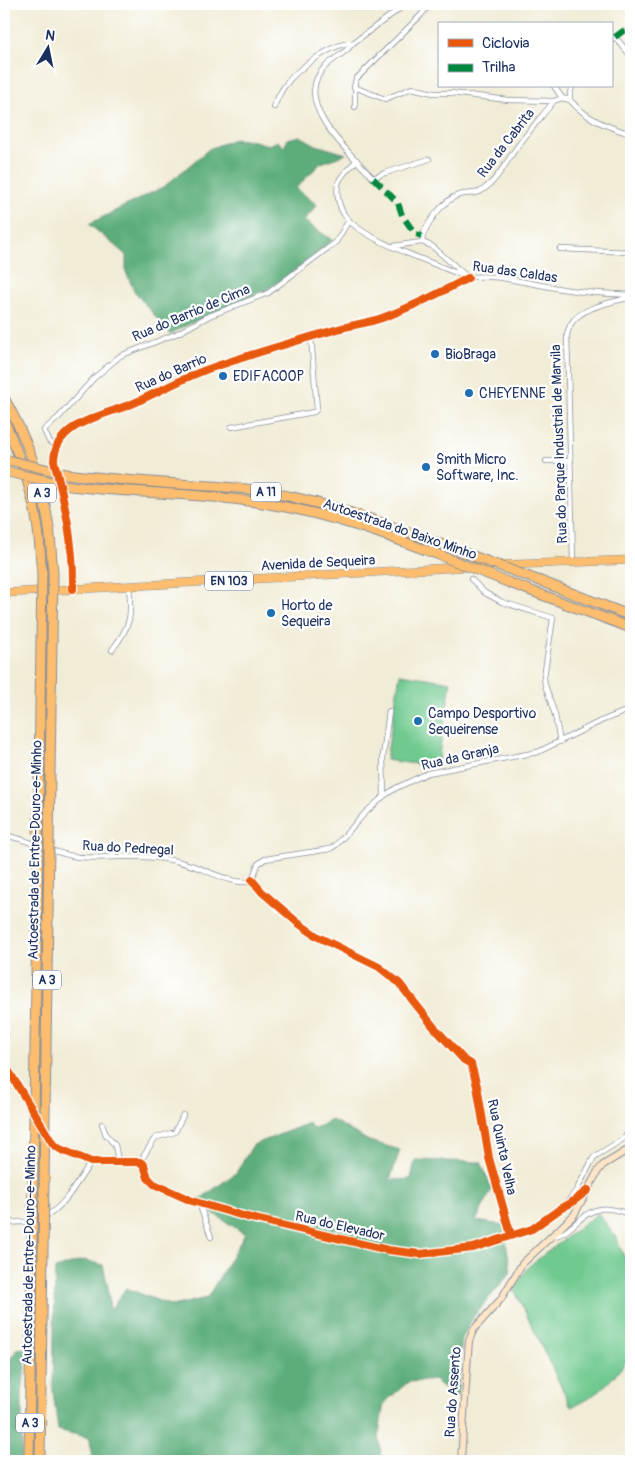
<svg xmlns="http://www.w3.org/2000/svg" width="635" height="1465" viewBox="0 0 635 1465" font-family="Pangolin,sans-serif">
	<style>
		.green { fill: #70c98f; stroke: #467c76 }
		.forest { fill: #5cad7a; stroke: #3c6e6c }
		.lines { fill: none; stroke-linecap: round; stroke-linejoin: round }
		.street-casing { stroke: #868e9a; stroke-width: 6 }
		.secondary-casing { stroke: #868e9a; stroke-width: 8 }
		.primary-casing { stroke: #868e9a; stroke-width: 9 }
		.highway-casing { stroke: #868e9a; stroke-width: 11 }
		.street { stroke: #fff; stroke-width: 4.5 }
		.secondary { stroke: #fee5c5; stroke-width: 6 }
		.primary { stroke: #fcbd6e; stroke-width: 8 }
		.highway { stroke: #fcbd6e; stroke-width: 9 }
		.highway-bridge-casing { stroke: #868e9a; stroke-width: 11; stroke-linecap: butt }
		.highway-bridge { stroke: #fcbd6e; stroke-width: 9 }
		.quiet { stroke: #00873e; stroke-width: 6; stroke-dasharray: 12 6; stroke-linecap: butt }
		.cycleway-casing { stroke: #fff; stroke-width: 11 }
		.cycleway { stroke: #e8590c; stroke-width: 8 }
		.poi-dot { fill: #1f6fb2; stroke: #fff; stroke-width: 2 }
		.labels { text-anchor: middle; dominant-baseline: central; stroke-width: 4.5; stroke-linejoin: round; paint-order: stroke }
		.shield { fill: #fff; stroke: #5f6d8e; stroke-width: 1 }
		.shield-label { font-size: 12px; font-weight: bold; fill: #1b2f5e }
		.street-label { font-size: 14px; fill: #1b2f5e; stroke: #fff }
		.poi-label { font-size: 14px; fill: #1b2f5e; stroke: #fff; text-anchor: start }
	</style>
	<rect width="100%" height="100%" fill="#fff"/>
	<filter id="ink" filterUnits="userSpaceOnUse"><feTurbulence type="fractalNoise" baseFrequency=".02" numOctaves="2"/><feDisplacementMap in="SourceGraphic" scale="10" xChannelSelector="R" yChannelSelector="G"/><feConvolveMatrix kernelMatrix="1 2 1 2 8 2 1 2 1" color-interpolation-filters="sRGB"/></filter>
	<filter id="wash" filterUnits="userSpaceOnUse"><feTurbulence type="fractalNoise" baseFrequency=".0096" numOctaves="4" result="noise"/><feDisplacementMap in="SourceGraphic" scale="20" xChannelSelector="R" yChannelSelector="G"/><feGaussianBlur stdDeviation="1.12" result="paint"/><feColorMatrix in="noise" values="0 0 0 0 0 0 0 0 0 0 0 0 0 0 0 0 0 1.4 0 .05"/><feComposite in="paint" operator="in"/></filter>
	<g filter="url(#wash)">
		<rect width="100%" height="100%" fill="#f1ecd6"/>
		<path class="green" d="M 400,674 L 451,682 L 437,767 L 386,760 Z
			M 598,1213 L 615,1236 L 629,1267 L 631,1266 L 631,1356 C 612,1379 600,1395 571,1407 L 514,1289 L 529,1266 Z"/>
		<path class="forest" d="M 300,136 L 316,145 L 346,154 L 321,163 L 296,188 L 317,205 L 304,221 L 332,240 L 303,265 L 268,289 L 205,316 L 170,334 L 134,291 L 126,272 L 126,255 L 89,224 L 165,186 L 209,149 L 234,139 L 254,141 L 268,145 L 278,141 L 284,147 L 288,139 Z
			M 332,1120 L 369,1141 L 400,1150 L 390,1180 L 411,1179 L 415,1160 L 481,1162 L 492,1189 L 476,1221 L 503,1225 L 511,1272 L 474,1316 L 462,1338 L 457,1397 L 434,1380 L 408,1382 L 384,1403 L 379,1433 L 381,1461 L 92,1461 L 90,1438 L 58,1430 L 53,1391 L 55,1269 L 84,1260 L 103,1265 L 108,1287 L 110,1311 L 126,1288 L 172,1306 L 207,1298 L 245,1234 L 196,1202 L 236,1173 L 253,1145 L 309,1123 L 313,1129 Z
			M 27,1348 L 22,1395 L 22,1461 L 4,1461 L 4,1366 C 7,1358 14,1356 17,1349 Z"/>
	</g>
	<g filter="url(#ink)">
		<g class="lines">
			<g class="street-casing">
				<path id="street" d="M 406,4 L 353,43 C 345,55 328,60 320,73 C 296,109 352,154 373,178 L 385,173 L 429,159
					M 430,4 L 421,15 L 356,79 L 354,87 L 385,99 L 412,88 L 433,93 L 451,93 L 508,100 L 554,101
					M 611,40 L 615,37 L 631,56
					M 554,86 L 562,98
					M 573,86 L 570,92 L 570,100 C 586,119 608,127 631,134
					M 274,107 C 277,99 281,90 287,83 C 297,69 336,41 353,43
					M 355,107 L 355,91 L 356,88
					M 357,160 C 351,167 340,175 338,184 C 336,195 339,208 346,217 C 364,241 438,264 468,278 C 493,272 542,287 569,290 C 589,293 611,294 631,295
					M 422,242 C 422,228 444,199 459,195 C 474,191 475,198 490,184 C 501,174 508,159 517,147 C 529,131 542,116 554,101 L 562,98 L 570,100
					M 393,246 L 422,242 L 432,246 L 464,274
					M 560,249 L 631,252
					M 231,427 L 314,412 L 317,409 L 311,337
					M 57,447 L 49,441 L 44,430 L 59,417 L 94,378 L 120,356 L 178,333 L 209,316 L 268,293 L 336,242 L 349,220
					M 546,461 L 571,461
					M 573,562 L 567,335 C 568,331 569,327 571,324 C 580,307 614,302 631,297
					M 471,579 L 485,593 L 502,602 L 553,618 L 544,677 L 545,685 L 555,715 L 560,742
					M 73,589 C 74,544 65,503 54,461 C 54,422 107,415 134,403 C 161,391 186,376 214,367 C 255,353 296,341 338,329 C 352,325 368,323 382,318 C 412,307 440,293 468,278
					M 112,650 C 131,626 132,616 129,586
					M 384,796 L 383,757 L 389,711
					M 4,835 C 28,839 49,852 73,856 C 87,859 104,857 119,857 C 142,856 168,857 190,865 C 205,869 238,888 252,880
					M 252,880 L 262,892 L 298,923 L 318,937 L 379,967 L 399,983 L 433,1026 L 464,1060 L 471,1064 L 477,1086 L 489,1158 L 511,1235
					M 252,880 L 258,864 L 265,859 L 330,849 L 336,845 L 366,812 L 384,796 L 396,788 L 428,773 L 538,752 L 601,721 L 631,709
					M 4,1027 L 5,1063 L 7,1068 L 53,1144 L 60,1149 L 91,1162 L 140,1162 L 144,1165 L 148,1178 L 154,1184 L 192,1201 L 247,1217 L 388,1250 L 420,1254 L 473,1248 L 532,1229 L 585,1192
					M 102,1124 L 106,1135 L 115,1145 L 118,1161
					M 140,1162 L 155,1138 L 175,1132 L 183,1115
					M 199,1203 L 211,1237
					M 564,1206 L 576,1191 L 594,1157 L 623,1139 L 631,1129
					M 4,1222 C 56,1227 65,1200 91,1162
					M 552,1237 C 571,1234 581,1212 600,1209 C 609,1207 622,1212 631,1214"/>
			</g>
			<g class="secondary-casing">
				<path id="secondary" d="M 461,1461 L 468,1354 L 469,1341 L 474,1329 L 501,1299 L 522,1264 L 574,1215 L 598,1171 L 603,1165 L 631,1148"/>
			</g>
			<g class="primary-casing">
				<path id="primary" d="M 4,593 L 499,565 L 631,560"/>
			</g>
			<g class="highway-casing">
				<path id="highway" d="M 4,398 C 25,435 40,474 47,516 C 51,534 51,554 53,573
					M 4,420 C 18,453 32,487 37,523 C 40,539 40,556 42,573
					M 66,474 C 103,478 141,482 179,484 C 210,486 242,487 273,493 C 337,505 397,528 457,550
					M 70,486 C 141,494 215,493 286,507 C 337,517 385,535 434,553
					M 540,581 L 631,616
					M 510,583 L 631,628
					M 29,1461 L 30,1384
					M 40,1461 L 41,1387"/>
			</g>
			<use href="#street" class="street"/>
			<use href="#secondary" class="secondary"/>
			<use href="#primary" class="primary"/>
			<use href="#highway" class="highway"/>
			<g class="highway-bridge-casing">
				<path id="highway-bridge" d="M 4,459 L 66,474
					M 4,471 L 70,486
					M 457,550 L 540,581
					M 434,553 L 510,583
					M 30,1384 L 42,573
					M 41,1387 L 53,573"/>
			</g>
			<use href="#highway-bridge" class="highway-bridge"/>
			<path class="quiet" d="M 615,37 L 631,25
				M 373,178 L 398,203 L 402,215 L 411,228 L 416,234 L 422,236"/>
			<g class="cycleway-casing">
				<path id="cycleway" d="M 73,589 C 74,544 65,503 54,461 C 54,422 107,415 134,403 C 161,391 186,376 214,367 C 255,353 296,341 338,329 C 352,325 368,323 382,318 C 412,307 440,293 468,278
					M 252,880 L 262,892 L 298,923 L 318,937 L 379,967 L 399,983 L 433,1026 L 464,1060 L 471,1064 L 477,1086 L 489,1158 L 511,1235
					M 4,1027 L 5,1063 L 7,1068 L 53,1144 L 60,1149 L 91,1162 L 140,1162 L 144,1165 L 148,1178 L 154,1184 L 192,1201 L 247,1217 L 388,1250 L 420,1254 L 473,1248 L 532,1229 L 560,1209 L 571,1203 L 588,1190"/>
			</g>
			<use href="#cycleway" class="cycleway"/>
		</g>
	</g>
	<g class="poi-dot">
		<circle cx="435" cy="354" r="5"/>
		<circle cx="223" cy="376" r="5"/>
		<circle cx="469" cy="393" r="5"/>
		<circle cx="426" cy="467" r="5"/>
		<circle cx="271" cy="613" r="5"/>
		<circle cx="418" cy="721" r="5"/>
	</g>
	<g class="labels">
		<g class="shield">
			<rect x="251" y="482.5" width="30" height="19" rx="4"/>
			<rect x="28" y="483.5" width="28" height="19" rx="4"/>
			<rect x="205" y="571.5" width="48" height="19" rx="4"/>
			<rect x="33" y="970.5" width="28" height="19" rx="4"/>
			<rect x="16" y="1413.5" width="28" height="19" rx="4"/>
		</g>
		<g class="shield-label">
			<text x="266" y="492">A 11</text>
			<text x="42" y="493">A 3</text>
			<text x="229" y="581">EN 103</text>
			<text x="47" y="980">A 3</text>
			<text x="30" y="1423">A 3</text>
		</g>
		<g class="street-label">
			<text transform="translate(506 143) rotate(-52)">Rua da Cabrita</text>
			<text transform="translate(515 272) rotate(8)">Rua das Caldas</text>
			<text transform="translate(191 313) rotate(-23)">Rua do Barrio de Cima</text>
			<text transform="translate(171 373) rotate(-24)">Rua do Barrio</text>
			<text transform="translate(559 444) rotate(-92)">Rua do Parque Industrial de Marvila</text>
			<text transform="translate(400 529) rotate(19)">Autoestrada do Baixo Minho</text>
			<text transform="translate(318 563) rotate(-3)">Avenida de Sequeira</text>
			<text transform="translate(460 757) rotate(-13)">Rua da Granja</text>
			<text transform="translate(128 848) rotate(3)">Rua do Pedregal</text>
			<text transform="translate(35 850) rotate(-89)">Autoestrada de Entre-Douro-e-Minho</text>
			<text transform="translate(502 1147) rotate(78)">Rua Quinta Velha</text>
			<text transform="translate(340 1226) rotate(13)">Rua do Elevador</text>
			<text transform="translate(29 1255) rotate(-89)">Autoestrada de Entre-Douro-e-Minho</text>
			<text transform="translate(453 1392) rotate(-86)">Rua do Assento</text>
		</g>
		<g class="poi-label">
			<text x="445" y="354">BioBraga</text>
			<text x="233" y="376">EDIFACOOP</text>
			<text x="479" y="393">CHEYENNE</text>
			<text x="436" y="459">Smith Micro<tspan x="436" dy="16">Software, Inc.</tspan></text>
			<text x="281" y="605">Horto de<tspan x="281" dy="16">Sequeira</tspan></text>
			<text x="428" y="713">Campo Desportivo<tspan x="428" dy="16">Sequeirense</tspan></text>
		</g>
	</g>
	<rect width="635" height="1465" fill="none" stroke="#fff" stroke-width="20"/>
	<rect x="438" y="22" width="175" height="65" fill="#ffffff" stroke="#a4acbf"/>
	<rect x="448" y="39" width="25" height="8" fill="#e8590c" stroke="#a4acbf"/>
	<text x="482" y="48" font-size="15" fill="#1b2f5e">Ciclovia</text>
	<rect x="448" y="64" width="25" height="8" fill="#00873e" stroke="#a4acbf"/>
	<text x="482" y="72" font-size="15" fill="#1b2f5e">Trilha</text>
	<g transform="translate(48 48) rotate(10)" stroke="#ffffff" stroke-width="4" paint-order="stroke">
	<path d="M0-4L9 19L0 12L-9 19Z" fill="#1b2f5e"/>
	<text y="-8" font-size="14" font-weight="bold" text-anchor="middle" fill="#1b2f5e">N</text>
	</g>
</svg>
